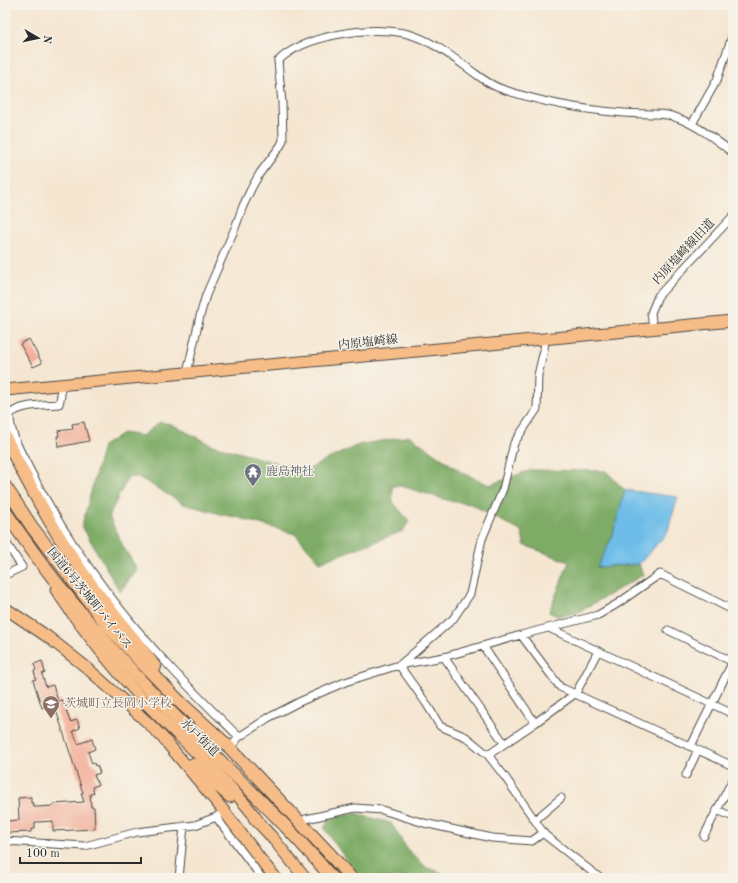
<svg xmlns="http://www.w3.org/2000/svg" width="738" height="883" viewBox="0 0 738 883" font-family="'Old Standard TT','Noto Serif JP',serif">
	<style>
		.forest { fill: #7eac66; stroke: #546c48 }
		.water { fill: #6ebde9; stroke: #4c748a }
		.building { fill: #f2ae98 }
		.lines { fill: none; stroke-linecap: round; stroke-linejoin: round }
		.minor-casing { stroke: #494744; stroke-width: 9 }
		.primary-casing { stroke: #494744; stroke-width: 13 }
		.trunk-casing { stroke: #494744; stroke-width: 14 }
		.minor { stroke: #fff; stroke-width: 7 }
		.primary { stroke: #f7bd88; stroke-width: 11 }
		.trunk { stroke: #f7bd88; stroke-width: 12 }
		.labels { text-anchor: middle; dominant-baseline: central; stroke-width: 3; stroke-linejoin: round; paint-order: stroke }
		.street-label { font-size: 12px; fill: #2b2b2b; stroke: #f7f3e8 }
		.worship-label { font-size: 12px; fill: #5b616d; stroke: #f7f3e8; text-anchor: start }
		.education-label { font-size: 12px; fill: #785e54; stroke: #f7f3e8; text-anchor: start }
	</style>
	<rect width="100%" height="100%" fill="#f7f3e8"/>
	<filter id="ink" filterUnits="userSpaceOnUse"><feTurbulence type="fractalNoise" baseFrequency=".025" numOctaves="2"/><feDisplacementMap in="SourceGraphic" scale="8" xChannelSelector="R" yChannelSelector="G"/><feConvolveMatrix kernelMatrix="1 2 1 2 8 2 1 2 1" color-interpolation-filters="sRGB"/></filter>
	<filter id="wash" filterUnits="userSpaceOnUse"><feTurbulence type="fractalNoise" baseFrequency=".012" numOctaves="4" result="noise"/><feDisplacementMap in="SourceGraphic" scale="16" xChannelSelector="R" yChannelSelector="G"/><feGaussianBlur stdDeviation="0.9" result="paint"/><feColorMatrix in="noise" values="0 0 0 0 0 0 0 0 0 0 0 0 0 0 0 0 0 1.4 0 .05"/><feComposite in="paint" operator="in"/></filter>
	<g filter="url(#wash)">
		<rect width="100%" height="100%" fill="#f5e6d1"/>
		<path class="forest" d="M 160,422 L 171,424 L 212,445 L 306,471 L 326,460 L 358,445 L 410,436 L 461,472 L 489,485 L 531,470 L 606,471 L 625,490 L 612,538 L 597,567 L 639,564 L 643,575 L 577,613 L 557,616 L 549,612 L 569,562 L 524,545 L 522,532 L 471,504 L 450,501 L 401,486 L 392,486 L 393,502 L 409,521 L 403,531 L 320,562 L 295,534 L 236,517 L 224,515 L 184,504 L 138,477 L 128,477 L 109,516 L 123,546 L 137,569 L 120,592 L 82,526 L 103,446 L 123,433 L 142,436 Z
			M 354,813 L 391,823 L 407,849 L 427,868 L 443,873 L 446,878 L 363,878 L 349,864 L 324,828 L 329,819 Z"/>
		<path class="water" d="M 625,490 L 678,497 L 667,533 L 639,564 L 597,567 L 612,538 Z"/>
		<g id="blocks">
			<path class="building" d="M 29,339 L 42,363 L 33,367 L 20,344 Z
				M 84,422 L 89,441 L 58,447 L 57,436 L 59,436 L 58,431 L 73,429 L 72,424 Z
				M 42,661 L 45,673 L 42,674 L 46,687 L 53,685 L 58,701 L 63,700 L 70,722 L 77,720 L 80,728 L 73,731 L 78,744 L 92,739 L 95,749 L 88,752 L 92,764 L 94,763 L 95,766 L 97,765 L 100,773 L 94,775 L 98,785 L 92,787 L 94,793 L 90,794 L 91,807 L 94,807 L 95,829 L 53,831 L 53,821 L 38,822 L 35,822 L 35,829 L 31,829 L 31,832 L 7,833 L 6,821 L 19,820 L 18,798 L 31,797 L 31,803 L 33,803 L 34,807 L 37,807 L 53,806 L 53,804 L 84,802 L 81,793 L 83,793 L 54,704 L 42,708 L 33,680 L 36,679 L 34,671 L 36,670 L 34,664 Z"/>
		</g>
	</g>
	<g filter="url(#ink)">
		<use href="#blocks" fill-opacity="0" stroke="#494744" stroke-width="1"/>
		<g class="lines">
			<g class="minor-casing">
				<path id="minor" d="M 692,124 L 717,80 L 733,34
					M 653,329 L 651,313 L 658,296 L 733,216
					M 187,373 L 200,316 L 206,295 L 235,228 L 243,206 L 252,187 L 260,173 L 281,145 L 283,140 L 282,103 L 278,61 C 304,35 368,26 404,33 C 428,38 450,55 469,69 C 480,77 489,85 502,89 C 540,102 584,110 624,113 C 643,115 662,111 680,119 C 700,127 716,140 733,153
					M 60,385 L 61,396 L 59,404 C 44,405 22,404 10,414 C 9,432 21,452 29,468 C 66,541 115,608 171,668 C 193,692 216,714 239,737
					M 5,541 L 22,567 L 5,575
					M 549,628 L 733,714
					M 668,630 L 733,662
					M 521,635 L 560,687 L 733,766
					M 483,646 L 535,723
					M 444,657 L 504,743
					M 401,664 L 453,619 L 470,594 L 482,539 L 503,489 L 514,443 L 537,409 L 538,375 L 544,350 L 545,338
					M 399,665 L 426,703 L 440,726 L 466,737 L 488,755 L 505,777 L 545,835 L 600,878
					M 691,746 L 733,661
					M 230,748 L 239,737 L 268,718 L 299,702 L 345,682 L 399,665 L 444,657 L 521,635 L 598,615 L 617,604 L 660,574 L 733,610
					M 488,755 L 535,723 L 576,693 L 598,651
					M 686,775 L 698,750
					M 733,779 L 717,810 L 733,817
					M 216,817 L 262,878
					M 535,820 L 561,798
					M 300,822 L 306,819 L 355,808 L 382,810 L 424,823 L 492,838 L 532,841 L 543,833
					M 704,836 L 717,810
					M 5,841 L 85,846 L 137,832 L 195,825 L 216,817 L 224,811
					M 179,878 L 184,826"/>
			</g>
			<g class="primary-casing">
				<path id="primary" d="M 5,390 L 733,321
					M 56,590 C 82,629 112,667 144,701 C 182,741 226,777 259,822
					M 5,608 L 48,637 L 86,667 L 146,721 L 163,738 L 224,811 L 264,864 L 276,878
					M 192,764 L 230,797
					M 254,818 L 271,836 L 305,878"/>
			</g>
			<g class="trunk-casing">
				<path id="trunk" d="M 5,437 C 26,479 48,521 74,560 C 98,597 128,631 155,667
					M 5,486 L 32,527 L 107,625 L 139,660 L 182,704 L 230,748 L 328,852 L 351,878
					M 5,511 C 51,582 107,646 166,707 C 222,764 281,817 332,878"/>
			</g>
			<use href="#minor" class="minor"/>
			<use href="#primary" class="primary"/>
			<use href="#trunk" class="trunk"/>
		</g>
	</g>
	<defs>
		<g id="temple-pin" transform="scale(0.9)"><path d="M0 17L-7.5 6A9.5 9.5 0 1 1 7.5 6Z" fill="#6b7280" stroke="#f7f3e8"/><path d="M0-6L5-2H3V0L6.5 2.5H4V6H1.5V3h-3V6H-4V2.5H-6.5L-3 0V-2H-5Z" fill="#fff"/></g>
		<g id="school-pin" transform="scale(0.9)"><path d="M0 17L-7.5 6A9.5 9.5 0 1 1 7.5 6Z" fill="#8d6e63" stroke="#f7f3e8"/><path d="M0-5L7-2L0 1L-7-2ZM-4 1L0 2.5L4 1V4Q0 6-4 4Z" fill="#fff"/></g>
	</defs>
	<g fill-rule="evenodd">
		<use href="#temple-pin" x="253" y="472"/>
		<use href="#school-pin" x="51" y="704"/>
	</g>
	<g class="labels">
		<g class="street-label">
			<text transform="translate(684 252) rotate(-47)">内原塩崎線旧道</text>
			<text transform="translate(368 343) rotate(-6)">内原塩崎線</text>
			<text transform="translate(89 599) rotate(51)">国道6号茨城町バイパス</text>
			<text transform="translate(199 738) rotate(44)">水戸街道</text>
		</g>
		<g class="worship-label">
			<text x="266" y="472">鹿島神社</text>
		</g>
		<g class="education-label">
			<text x="64" y="704">茨城町立長岡小学校</text>
		</g>
	</g>
	<rect width="738" height="883" fill="none" stroke="#f7f3e8" stroke-width="20"/>
	<g transform="translate(38 38) rotate(99)" stroke="#f7f3e8" stroke-width="3" paint-order="stroke">
	<path d="M0-3L7 15L0 10L-7 15Z" fill="#2b2b2b"/>
	<text y="-6" font-size="11" font-weight="bold" text-anchor="middle" fill="#2b2b2b">N</text>
	</g>
	<path d="M20 857v6h121v-6" fill="none" stroke="#2b2b2b" stroke-width="2"/>
	<text x="26" y="857" font-size="12" fill="#2b2b2b" stroke="#f7f3e8" stroke-width="3" paint-order="stroke">100 m</text>
</svg>
